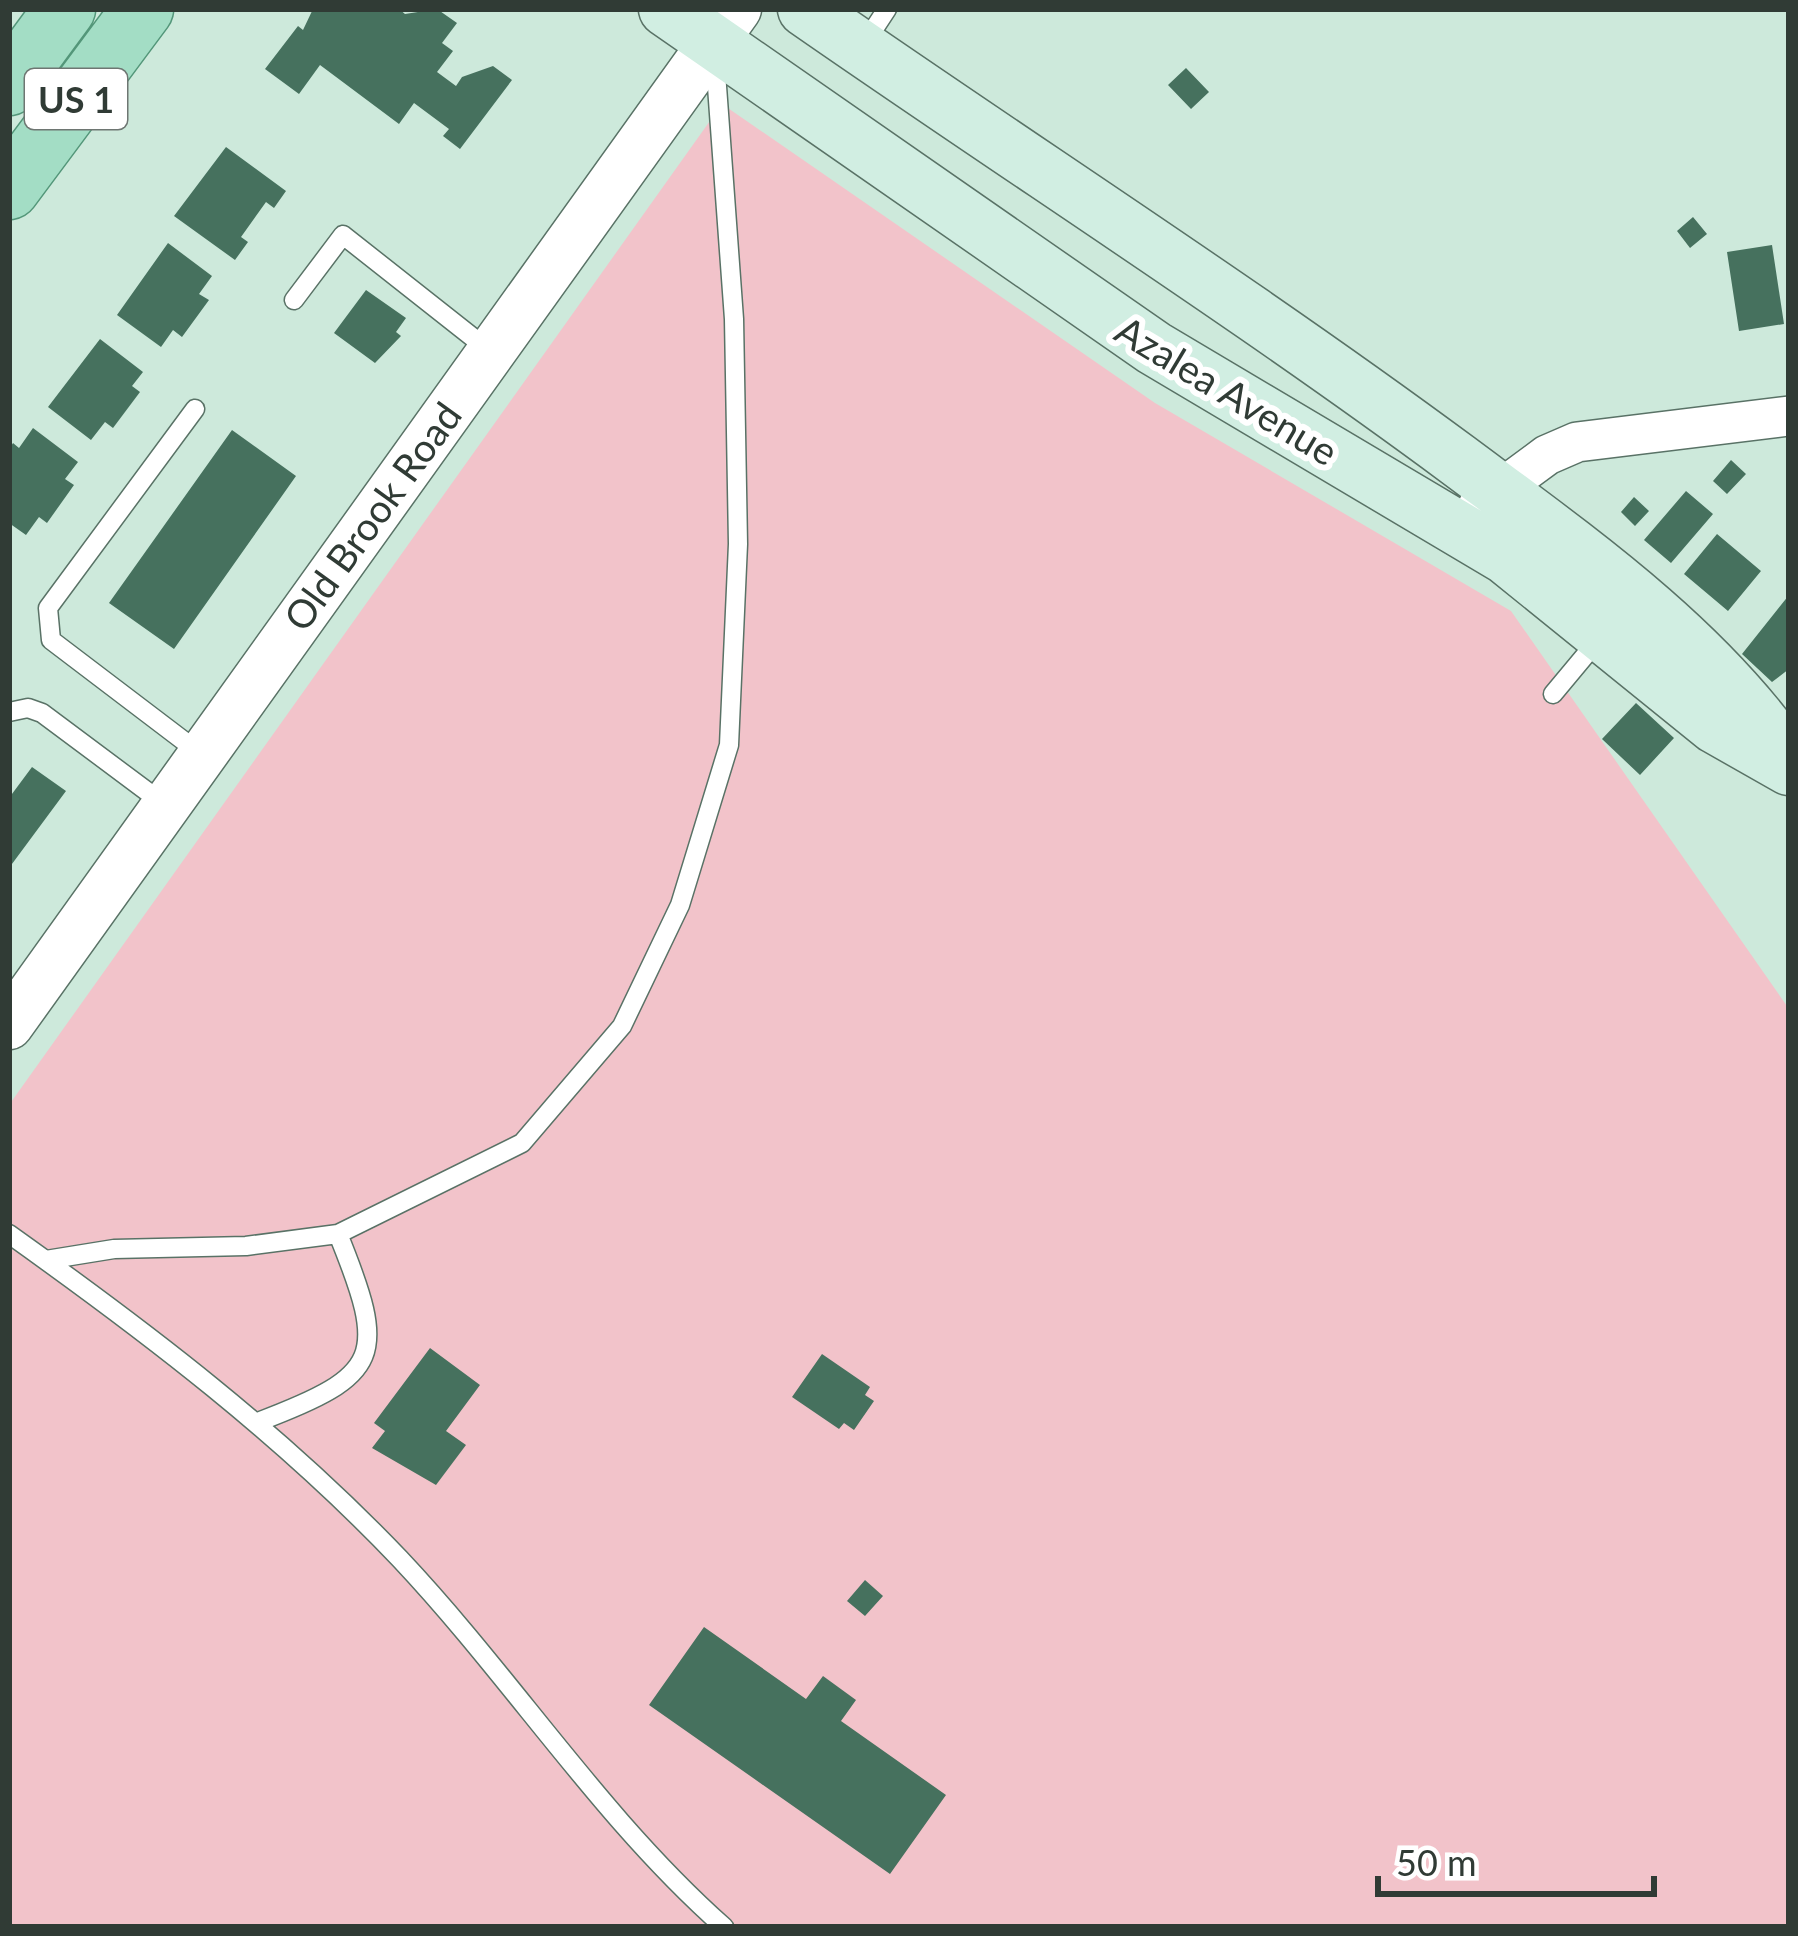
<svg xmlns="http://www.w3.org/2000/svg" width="1798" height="1936" viewBox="0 0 1798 1936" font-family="Lato,sans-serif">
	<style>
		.green { fill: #f2c3ca }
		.building { fill: #46715e }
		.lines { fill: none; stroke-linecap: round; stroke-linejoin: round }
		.service-casing { stroke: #597266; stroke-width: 21 }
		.minor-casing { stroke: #597266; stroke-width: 42 }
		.tertiary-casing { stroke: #597266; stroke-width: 51 }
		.secondary-casing { stroke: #597266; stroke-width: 57 }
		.primary-casing { stroke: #539679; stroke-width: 63 }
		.service { stroke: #fff; stroke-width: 18 }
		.minor { stroke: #fff; stroke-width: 39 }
		.tertiary { stroke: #fff; stroke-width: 48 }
		.secondary { stroke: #d1eee2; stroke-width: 54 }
		.primary { stroke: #a3ddc5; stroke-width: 60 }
		.labels { text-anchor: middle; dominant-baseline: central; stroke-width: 12; stroke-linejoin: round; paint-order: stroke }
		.shield { fill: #fff; stroke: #6e7672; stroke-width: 3 }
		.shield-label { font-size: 36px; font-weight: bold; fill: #303b35 }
		.street-label { font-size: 39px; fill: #303b35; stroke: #fff }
	</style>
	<rect width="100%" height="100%" fill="#cde9db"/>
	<path class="green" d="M 722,104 L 1155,403 L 1511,611 L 1789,1009 L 1789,1927 L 9,1927 L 9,1105 Z"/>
	<path class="building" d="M 313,9 L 399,9 L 405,14 L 437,9 L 457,23 L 442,43 L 453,51 L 437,72 L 456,86 L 462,77 L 493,66 L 512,80 L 460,149 L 443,136 L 449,129 L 414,103 L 399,124 L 320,65 L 299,94 L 265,69 L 298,26 L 303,30 Z
		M 1186,68 L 1209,92 L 1191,109 L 1168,85 Z
		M 226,147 L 286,191 L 274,208 L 266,202 L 241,237 L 248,242 L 235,260 L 174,216 Z
		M 1693,217 L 1707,234 L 1690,248 L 1677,231 Z
		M 168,243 L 212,276 L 199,294 L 209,300 L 182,337 L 173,330 L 161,347 L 117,315 Z
		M 1772,245 L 1784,324 L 1739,331 L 1727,252 Z
		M 366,290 L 406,318 L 396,332 L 401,336 L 375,363 L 334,333 Z
		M 100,339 L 143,372 L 132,386 L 140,392 L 113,428 L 105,422 L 91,440 L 48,407 Z
		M 33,428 L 78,462 L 65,479 L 74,485 L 47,523 L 39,517 L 26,535 L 9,523 L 9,449 L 13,443 L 19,448 Z
		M 232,430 L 296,476 L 174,649 L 109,603 Z
		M 1731,460 L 1746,474 L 1727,494 L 1713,481 Z
		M 1686,491 L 1713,514 L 1671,563 L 1644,540 Z
		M 1634,497 L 1649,511 L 1635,526 L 1621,512 Z
		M 1717,534 L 1761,571 L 1728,611 L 1684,574 Z
		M 1789,595 L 1789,669 L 1772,682 L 1742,654 Z
		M 1636,703 L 1674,738 L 1640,775 L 1602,739 Z
		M 32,767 L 66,791 L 9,868 L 9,798 Z
		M 430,1348 L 480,1385 L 446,1431 L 466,1445 L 436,1485 L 372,1448 L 385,1431 L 374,1423 Z
		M 822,1354 L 870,1387 L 865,1395 L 874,1401 L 854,1430 L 844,1423 L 839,1429 L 792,1397 Z
		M 865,1580 L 883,1596 L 865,1616 L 847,1601 Z
		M 704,1627 L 806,1699 L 823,1676 L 856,1700 L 841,1721 L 946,1795 L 890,1874 L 649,1705 Z"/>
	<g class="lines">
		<g class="service-casing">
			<path id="service" d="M 864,44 L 887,9
				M 294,300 L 343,235 L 490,351
				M 195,409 L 48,608 L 51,640 L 201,754
				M 1553,694 L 1598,640
				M 9,712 L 28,708 L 42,713 L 164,804
				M 9,1234 C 148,1333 282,1435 400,1559 C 513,1679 600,1817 724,1927
				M 46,1260 L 114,1249 L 246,1246 L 338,1234 L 522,1143 L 622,1026 L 680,905 L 729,745 L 738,544 L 734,319 L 715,59
				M 258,1422 C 382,1375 388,1357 338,1234"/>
		</g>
		<g class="minor-casing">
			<path id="minor" d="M 1478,506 L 1547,455 L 1577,442 L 1789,416"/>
		</g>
		<g class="tertiary-casing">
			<path id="tertiary" d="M 9,1025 L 737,9"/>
		</g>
		<g class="secondary-casing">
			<path id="secondary" d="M 666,9 L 1154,348 L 1506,557 L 1715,726 L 1789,768
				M 805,9 C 1022,160 1246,303 1458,460 C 1576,548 1704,637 1788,758"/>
		</g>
		<g class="primary-casing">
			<path id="primary" d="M 9,85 L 65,9
				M 9,189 L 143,9"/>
		</g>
		<use href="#service" class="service"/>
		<use href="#minor" class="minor"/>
		<use href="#tertiary" class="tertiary"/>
		<use href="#secondary" class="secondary"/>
		<use href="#primary" class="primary"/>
	</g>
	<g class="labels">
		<rect class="shield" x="25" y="69" width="102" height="60" rx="9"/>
		<g class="shield-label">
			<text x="76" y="99">US 1</text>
		</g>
		<g class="street-label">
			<text transform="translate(1227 390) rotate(31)">Azalea Avenue</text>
			<text transform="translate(372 516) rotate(-54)">Old Brook Road</text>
		</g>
	</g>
	<rect width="1798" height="1936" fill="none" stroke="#303b35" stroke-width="24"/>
	<path d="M1378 1876v18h276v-18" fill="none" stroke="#303b35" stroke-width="6"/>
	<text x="1396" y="1876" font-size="36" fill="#303b35" stroke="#ffffff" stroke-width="9" paint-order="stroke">50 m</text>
</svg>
